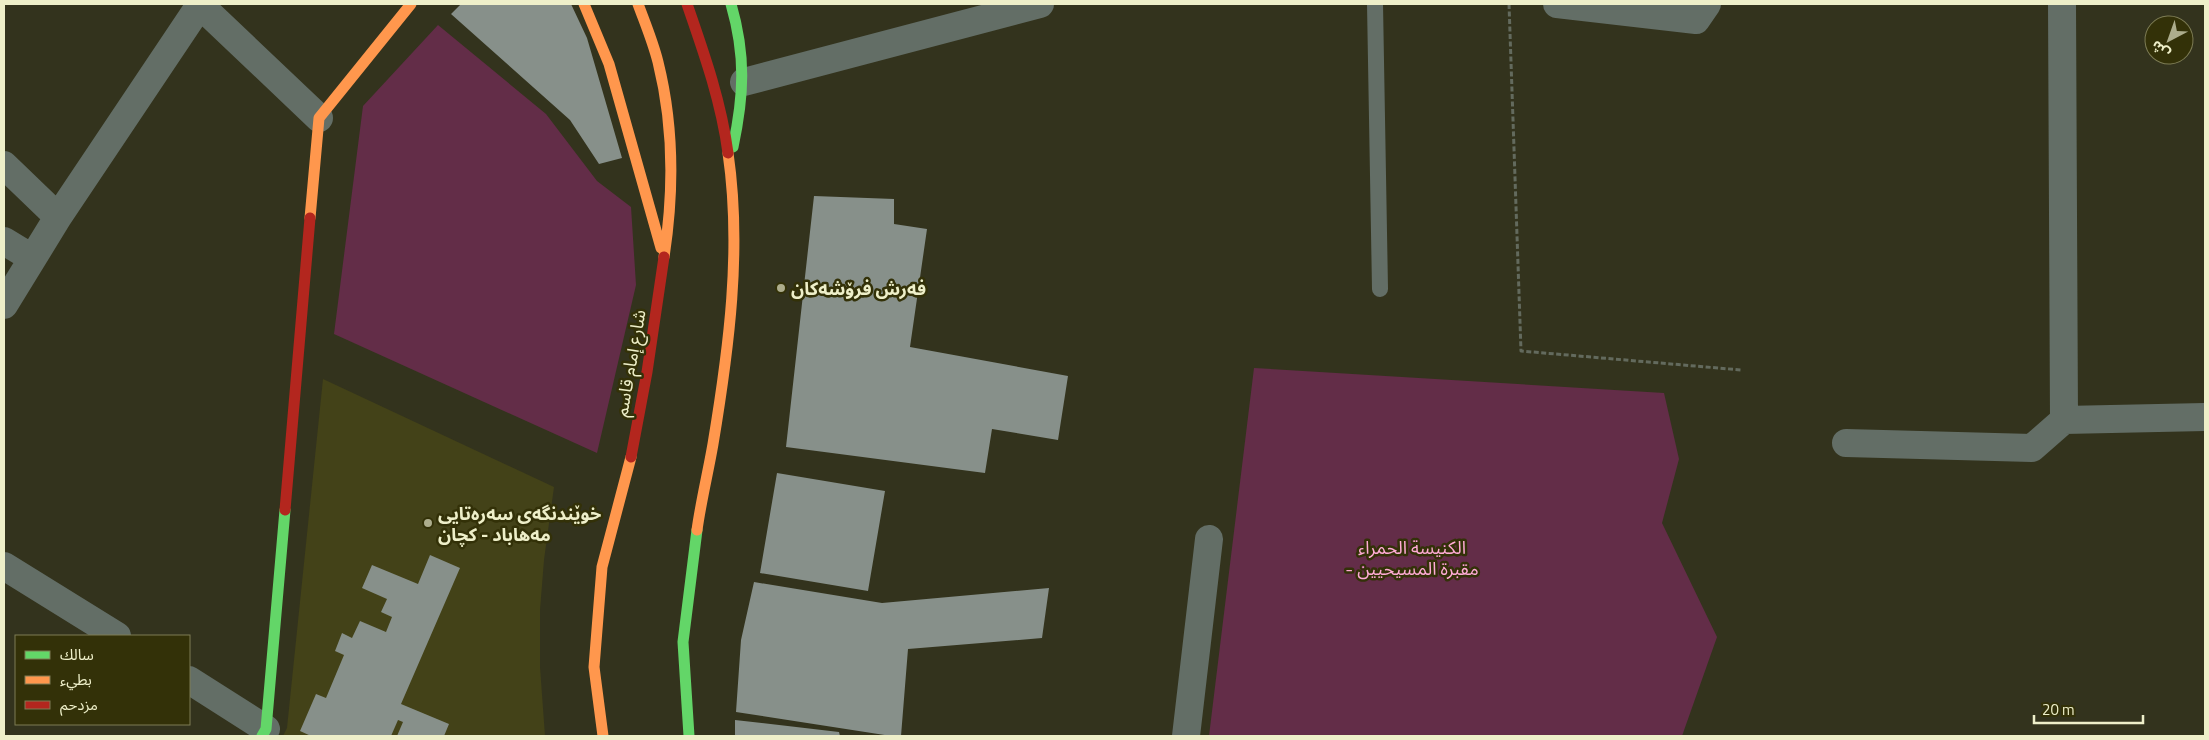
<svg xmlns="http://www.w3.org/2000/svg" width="2209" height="740" viewBox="0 0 2209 740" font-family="'Titillium Web','Noto Sans Arabic',sans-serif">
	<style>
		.built { fill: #434218 }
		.green { fill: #632d48 }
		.building { fill: #87908a }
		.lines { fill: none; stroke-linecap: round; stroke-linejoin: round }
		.path { stroke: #636a5d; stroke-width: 3; stroke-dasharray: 5 2.5; stroke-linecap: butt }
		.lane { stroke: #636e66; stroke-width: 16 }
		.street { stroke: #636e66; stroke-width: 28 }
		.fast { stroke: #63d668; stroke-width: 11 }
		.slow { stroke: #ff974d; stroke-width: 11 }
		.jam { stroke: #b3261e; stroke-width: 11 }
		.poi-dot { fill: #adad8d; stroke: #333108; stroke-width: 2 }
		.labels { text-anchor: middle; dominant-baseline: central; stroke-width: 5; stroke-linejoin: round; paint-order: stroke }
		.poi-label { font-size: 18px; font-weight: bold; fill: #eeefc9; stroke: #333108; text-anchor: start }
		.street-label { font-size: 18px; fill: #eeefc9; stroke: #333108 }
		.park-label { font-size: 18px; fill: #ffabd6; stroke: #333108 }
	</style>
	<rect width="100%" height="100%" fill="#33331d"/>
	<path class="built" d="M 323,379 L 554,487 L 544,560 L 540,610 L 540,667 L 545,736 L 283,736 L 287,728 Z"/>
	<path class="green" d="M 438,25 L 546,114 L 597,181 L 631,207 L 636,285 L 597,453 L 334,334 L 363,106 Z
		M 1254,368 L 1664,393 L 1679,459 L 1662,523 L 1717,637 L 1682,736 L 1209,736 Z"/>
	<path class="building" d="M 461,4 L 571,4 L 587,38 L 622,158 L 599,164 L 570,120 L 451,14 Z
		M 814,196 L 894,199 L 894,224 L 927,229 L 910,347 L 1068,376 L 1058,440 L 992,429 L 985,473 L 786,447 Z
		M 777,473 L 885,491 L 868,591 L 760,573 Z
		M 430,555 L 460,568 L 401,704 L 449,724 L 444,736 L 397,736 L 403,722 L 398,720 L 391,736 L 311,736 L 300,731 L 316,694 L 326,698 L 344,655 L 335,651 L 342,633 L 352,638 L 360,621 L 386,632 L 392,617 L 381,612 L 387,599 L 362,588 L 372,565 L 418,584 Z
		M 754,582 L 882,603 L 1049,588 L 1042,638 L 908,649 L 901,736 L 891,736 L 736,712 L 741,640 Z
		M 735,720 L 839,732 L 840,736 L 735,736 Z"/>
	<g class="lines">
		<path class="path" d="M 1509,4 L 1521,351 L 1741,370"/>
		<path class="lane" d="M 1375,4 L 1380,289"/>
		<path class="street" d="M 199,4 L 319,118
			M 1557,4 L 1696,20 L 1707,4
			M 2062,4 L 2064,420
			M 744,82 L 1040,4
			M 4,165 L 58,217
			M 4,241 L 32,258
			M 4,305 L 58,217 L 200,5
			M 1846,443 L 2032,448 L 2064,420 L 2205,417
			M 4,566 L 117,636
			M 189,680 L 266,729
			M 1186,736 L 1209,539"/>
		<path class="fast" d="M 731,4 C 746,56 744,95 733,147
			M 262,736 L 266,729 L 285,510
			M 689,736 L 683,642 L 697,530"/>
		<path class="slow" d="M 584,4 L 609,64 L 661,248
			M 638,4 C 645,23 653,42 658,62 C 674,126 674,192 664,257
			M 310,218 L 319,118 L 411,4
			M 697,530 C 701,501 708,473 713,444 C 729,348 742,249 728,153
			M 603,736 L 594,667 L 602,567 L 631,457"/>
		<path class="jam" d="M 687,4 C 704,53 721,101 728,153
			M 631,457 L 647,372 L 664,257
			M 285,510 L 310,218"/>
	</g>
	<g class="poi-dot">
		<circle cx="781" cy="288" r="5"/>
		<circle cx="428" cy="523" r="5"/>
	</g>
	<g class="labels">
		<g class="poi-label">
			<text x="791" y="288">فەرش فرۆشەکان</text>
			<text x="438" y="513">خوێندنگەی سەرەتایی<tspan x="438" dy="21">مەهاباد - کچان</tspan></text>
		</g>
		<g class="street-label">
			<text transform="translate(630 363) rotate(-80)">شارع إمام قاسم</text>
		</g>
		<g class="park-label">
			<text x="1412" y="547">الكنيسة الحمراء<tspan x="1412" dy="21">- مقبرة المسيحيين</tspan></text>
		</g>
	</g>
	<rect width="2209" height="740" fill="none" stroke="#eeefc9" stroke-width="10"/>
	<rect x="15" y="635" width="175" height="90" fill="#333108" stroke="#7e7d55"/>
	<rect x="25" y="651" width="25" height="8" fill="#63d668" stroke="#7e7d55"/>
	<text x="60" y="660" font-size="15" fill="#eeefc9">سالك</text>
	<rect x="25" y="676" width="25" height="8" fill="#ff974d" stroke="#7e7d55"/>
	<text x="60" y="685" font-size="15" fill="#eeefc9">بطيء</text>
	<rect x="25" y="701" width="25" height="8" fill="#b3261e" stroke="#7e7d55"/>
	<text x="60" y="710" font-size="15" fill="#eeefc9">مزدحم</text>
	<g transform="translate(2169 40) rotate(221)"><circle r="24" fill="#333108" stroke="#7e7d55"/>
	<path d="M0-4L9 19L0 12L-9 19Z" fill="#adad8d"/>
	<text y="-8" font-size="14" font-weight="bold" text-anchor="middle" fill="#eeefc9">ش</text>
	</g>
	<path d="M2034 715v8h109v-8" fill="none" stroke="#eeefc9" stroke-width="2.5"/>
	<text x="2042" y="715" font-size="15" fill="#eeefc9" stroke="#333108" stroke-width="4" paint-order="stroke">20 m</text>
</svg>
